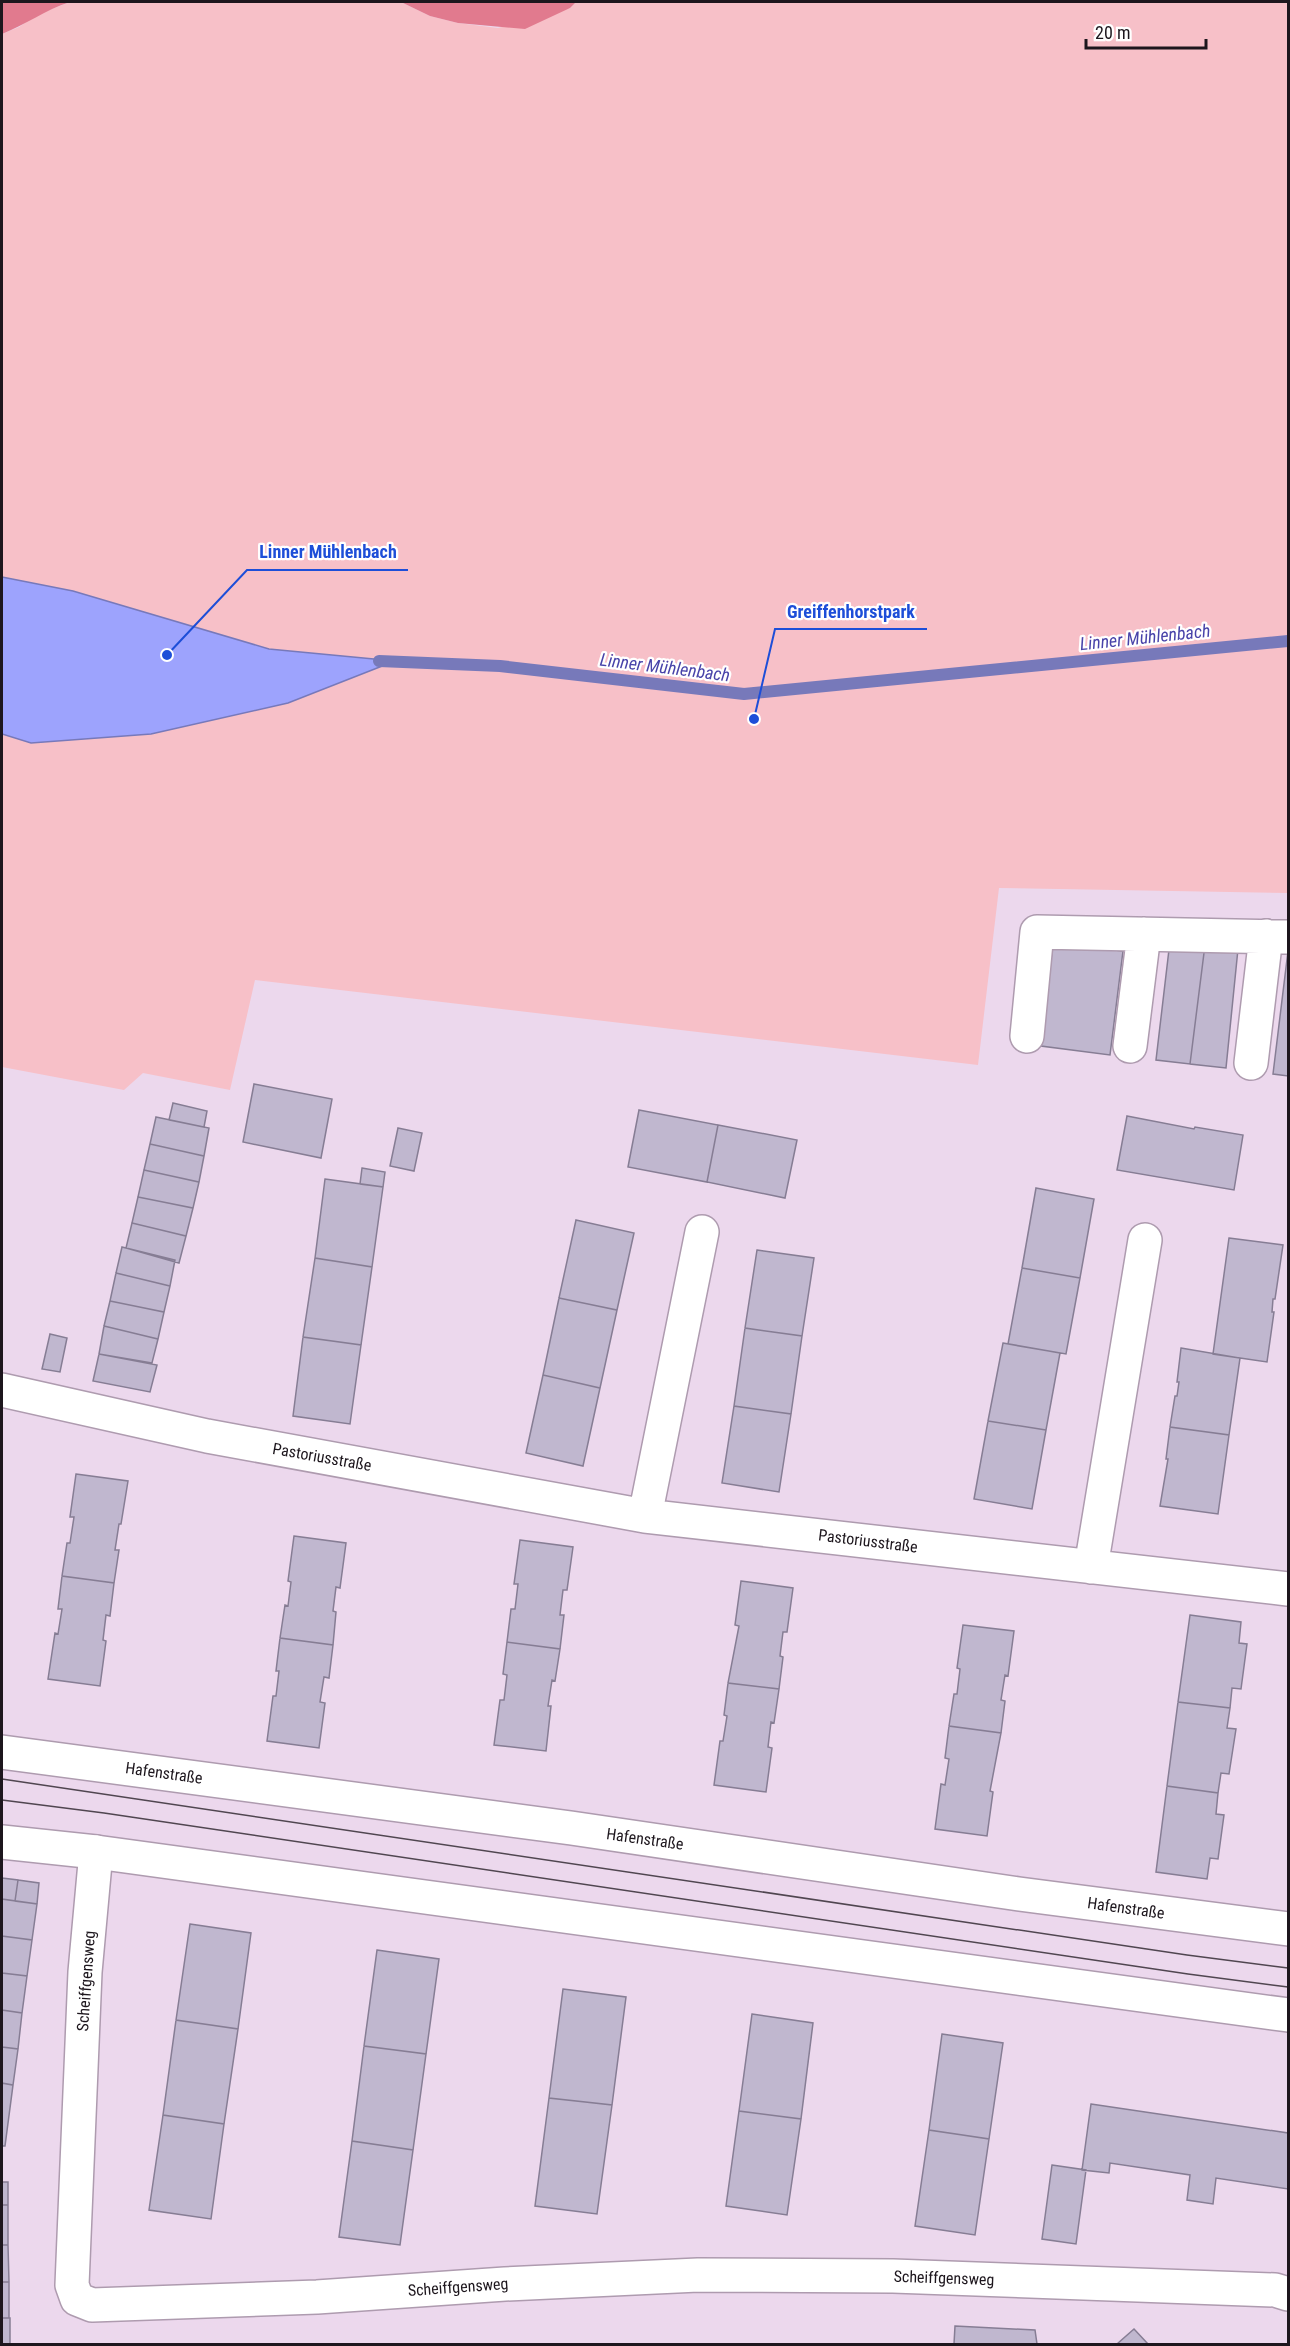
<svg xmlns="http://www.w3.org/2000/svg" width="1290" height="2346" viewBox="0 0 1290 2346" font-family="'Roboto Condensed',sans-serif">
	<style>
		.green { fill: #f7c0c8 }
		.forest { fill: #e17a8e }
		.water { fill: #9da3fd; stroke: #7779ba; stroke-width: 1.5 }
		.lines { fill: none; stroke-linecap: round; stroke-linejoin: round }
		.stream { stroke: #7779ba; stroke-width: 12 }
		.building { fill: #c0b7cf; stroke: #867d94; stroke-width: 1.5 }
		.minor-casing { stroke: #ae9baf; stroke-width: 36 }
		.major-casing { stroke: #ae9baf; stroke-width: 36 }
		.minor { stroke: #fff; stroke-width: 33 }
		.major { stroke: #fff; stroke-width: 33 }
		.tram { stroke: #504650; stroke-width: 1.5 }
		.labels { text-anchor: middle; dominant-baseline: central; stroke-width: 4.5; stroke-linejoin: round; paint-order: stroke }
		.street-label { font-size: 16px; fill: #1d161d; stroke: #fff }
		.water-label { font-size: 18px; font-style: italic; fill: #4843a9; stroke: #fff }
		.leader { fill: none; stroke: #1d4ed8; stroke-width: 2 }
		.callout-dot { fill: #1d4ed8; stroke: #fff; stroke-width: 2 }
		.callout-label { font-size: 18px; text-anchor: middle; font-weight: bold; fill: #1d4ed8; stroke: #fff; stroke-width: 4.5; stroke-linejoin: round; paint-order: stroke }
	</style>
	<rect width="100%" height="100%" fill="#ecd8ed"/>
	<path class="green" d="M 70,2 L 401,2 L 430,16 L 458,23 L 498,28 L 570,8 L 576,2 L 1288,2 L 1288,893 L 999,888 L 978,1065 L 255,980 L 230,1090 L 143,1073 L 124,1090 L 2,1067 L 2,734 L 32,743 L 151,734 L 288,703 L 394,661 L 269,649 L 73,591 L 2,577 L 2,34 L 19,27 L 38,14 Z"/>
	<path class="forest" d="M 2,2 L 70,2 C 45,10 25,25 2,34 Z
		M 401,2 L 576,2 L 570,8 L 525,29 L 458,23 L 430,16 Z"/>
	<path class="water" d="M 2,577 L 73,591 L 269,649 L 395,661 L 288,703 L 151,734 L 31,743 L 2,734 Z"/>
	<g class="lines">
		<path class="stream" d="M 379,661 L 500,666 L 744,694 L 1288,641"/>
	</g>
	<path class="building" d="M 1170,941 L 1205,945 L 1190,1064 L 1156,1060 Z
		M 1053,943 L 1123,951 L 1110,1055 L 1041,1046 Z
		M 1205,945 L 1238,949 L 1226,1068 L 1190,1064 Z
		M 1288,951 L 1288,1076 L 1273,1074 Z
		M 254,1084 L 332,1099 L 321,1158 L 243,1142 Z
		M 173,1103 L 207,1111 L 204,1127 L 169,1120 Z
		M 639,1110 L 718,1125 L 707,1182 L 628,1167 Z
		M 1127,1116 L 1194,1129 L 1195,1127 L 1243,1135 L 1234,1190 L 1117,1170 Z
		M 156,1117 L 209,1128 L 204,1156 L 150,1144 Z
		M 718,1125 L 797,1140 L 785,1198 L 707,1182 Z
		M 398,1128 L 422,1133 L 414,1171 L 390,1166 Z
		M 150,1144 L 204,1156 L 199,1182 L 144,1170 Z
		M 362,1168 L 385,1172 L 383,1187 L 360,1184 Z
		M 144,1170 L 199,1182 L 193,1208 L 138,1197 Z
		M 325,1179 L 383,1187 L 372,1267 L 315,1258 Z
		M 1036,1188 L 1094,1199 L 1080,1278 L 1022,1268 Z
		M 138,1197 L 193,1208 L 186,1236 L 132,1223 Z
		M 576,1220 L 634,1233 L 617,1310 L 559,1298 Z
		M 132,1223 L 186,1236 L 179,1263 L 126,1248 Z
		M 1229,1238 L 1283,1245 L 1275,1299 L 1273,1299 L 1272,1312 L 1274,1312 L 1267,1362 L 1213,1354 Z
		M 122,1247 L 175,1260 L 170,1286 L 116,1273 Z
		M 757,1250 L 814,1258 L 802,1336 L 745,1328 Z
		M 315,1258 L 372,1267 L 361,1345 L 303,1337 Z
		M 1022,1268 L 1080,1278 L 1066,1354 L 1008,1344 Z
		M 116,1273 L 170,1286 L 164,1312 L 110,1301 Z
		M 559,1298 L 617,1310 L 600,1388 L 543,1375 Z
		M 110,1301 L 164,1312 L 158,1339 L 104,1326 Z
		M 104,1326 L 158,1339 L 152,1363 L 99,1354 Z
		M 745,1328 L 802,1336 L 791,1414 L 734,1406 Z
		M 50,1334 L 67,1338 L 60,1372 L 42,1369 Z
		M 303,1337 L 361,1345 L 350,1424 L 293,1416 Z
		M 1003,1343 L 1060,1353 L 1046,1430 L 988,1421 Z
		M 1181,1348 L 1240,1358 L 1229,1435 L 1170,1427 L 1175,1396 L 1177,1396 L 1179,1382 L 1177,1382 Z
		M 99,1354 L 157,1365 L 150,1392 L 93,1381 Z
		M 543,1375 L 600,1388 L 583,1466 L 526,1453 Z
		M 734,1406 L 791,1414 L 779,1492 L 722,1483 Z
		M 988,1421 L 1046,1430 L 1032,1509 L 974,1499 Z
		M 1170,1427 L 1229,1435 L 1218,1514 L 1160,1506 L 1168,1459 L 1166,1459 Z
		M 76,1474 L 128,1481 L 121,1524 L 119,1524 L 115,1550 L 119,1550 L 114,1583 L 62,1576 L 67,1543 L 70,1543 L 74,1517 L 70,1517 Z
		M 294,1536 L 346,1543 L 340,1588 L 336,1587 L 333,1611 L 336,1612 L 333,1645 L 280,1638 L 285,1605 L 288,1606 L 291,1582 L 288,1581 Z
		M 520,1540 L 573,1547 L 567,1590 L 563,1590 L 560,1615 L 564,1615 L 560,1649 L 507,1642 L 511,1609 L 515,1609 L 518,1584 L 514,1584 Z
		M 62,1576 L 114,1583 L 110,1616 L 106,1615 L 103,1640 L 106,1641 L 100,1686 L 48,1679 L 55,1633 L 58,1634 L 62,1609 L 58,1609 Z
		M 741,1581 L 793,1588 L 787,1632 L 783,1632 L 780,1656 L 783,1657 L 779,1689 L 728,1683 L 739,1626 L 735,1625 Z
		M 1190,1615 L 1241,1622 L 1239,1643 L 1247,1644 L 1241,1689 L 1232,1688 L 1230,1708 L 1178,1702 Z
		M 963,1625 L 1014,1631 L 1008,1676 L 1005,1675 L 1001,1700 L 1005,1701 L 1001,1733 L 949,1726 L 954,1694 L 957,1694 L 960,1669 L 957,1668 Z
		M 280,1638 L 333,1645 L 329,1678 L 324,1677 L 320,1702 L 325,1703 L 319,1748 L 267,1741 L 273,1696 L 276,1696 L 279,1671 L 276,1671 Z
		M 507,1642 L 560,1649 L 555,1681 L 552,1680 L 548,1706 L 551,1706 L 546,1751 L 494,1745 L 500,1700 L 504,1700 L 507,1675 L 503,1674 Z
		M 728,1683 L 779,1689 L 774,1723 L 771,1722 L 768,1747 L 772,1748 L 766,1792 L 714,1785 L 720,1741 L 723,1741 L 727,1716 L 724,1715 Z
		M 1178,1702 L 1230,1708 L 1227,1728 L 1236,1729 L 1229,1774 L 1221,1773 L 1218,1793 L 1167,1786 Z
		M 949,1726 L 1001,1733 L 990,1791 L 993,1792 L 987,1836 L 935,1829 L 941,1784 L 945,1785 L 949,1759 L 945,1758 Z
		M 1167,1786 L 1218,1793 L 1216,1814 L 1224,1815 L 1218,1859 L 1210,1858 L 1207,1879 L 1156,1872 Z
		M 2,1878 L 18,1880 L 15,1901 L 2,1899 Z
		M 18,1880 L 39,1883 L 37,1904 L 15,1901 Z
		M 2,1899 L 37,1904 L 32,1940 L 2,1936 Z
		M 190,1924 L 251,1933 L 238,2029 L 176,2020 Z
		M 2,1936 L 32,1940 L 27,1976 L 2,1973 Z
		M 377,1950 L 439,1959 L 426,2054 L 364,2046 Z
		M 2,1973 L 27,1976 L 22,2013 L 2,2010 Z
		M 563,1989 L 626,1997 L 612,2105 L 549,2098 Z
		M 2,2010 L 22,2013 L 18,2049 L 2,2047 Z
		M 752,2014 L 813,2023 L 801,2119 L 739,2111 Z
		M 176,2020 L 238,2029 L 224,2124 L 163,2115 Z
		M 942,2034 L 1003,2043 L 989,2139 L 929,2130 Z
		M 364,2046 L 426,2054 L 413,2150 L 352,2141 Z
		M 2,2047 L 18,2049 L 13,2085 L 2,2083 Z
		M 2,2083 L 13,2085 L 5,2146 L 2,2146 Z
		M 549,2098 L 612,2105 L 597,2214 L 535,2206 Z
		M 1091,2104 L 1288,2133 L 1288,2189 L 1216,2178 L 1213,2204 L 1187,2200 L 1190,2175 L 1110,2163 L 1109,2173 L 1082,2170 Z
		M 739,2111 L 801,2119 L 787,2215 L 726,2206 Z
		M 163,2115 L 224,2124 L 211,2219 L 149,2210 Z
		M 929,2130 L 989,2139 L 975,2235 L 915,2226 Z
		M 352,2141 L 413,2150 L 400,2245 L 339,2237 Z
		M 1052,2165 L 1086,2170 L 1076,2244 L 1042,2239 Z
		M 2,2182 L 8,2182 L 8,2205 L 2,2205 Z
		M 2,2205 L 8,2205 L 8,2245 L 2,2245 Z
		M 2,2245 L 8,2245 L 9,2282 L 2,2282 Z
		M 2,2282 L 9,2282 L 9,2318 L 2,2318 Z
		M 2,2318 L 10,2318 L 10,2344 L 2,2344 Z
		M 955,2326 L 1035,2330 L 1037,2344 L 954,2344 Z
		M 1134,2329 L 1148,2344 L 1117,2344 Z"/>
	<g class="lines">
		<g class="minor-casing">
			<path id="minor" d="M 1027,1036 L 1037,932 L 1288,937
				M 1130,1046 L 1144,934
				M 1251,1063 L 1266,936
				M 2,1390 L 207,1436 L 645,1516 L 1288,1589
				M 645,1516 L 702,1232
				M 1091,1567 L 1145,1240
				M 96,1852 L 85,1972 L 72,2285 L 77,2299 L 92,2305 L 317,2297 L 505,2284 L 698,2275 L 893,2276 L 1275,2290 L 1288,2294"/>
		</g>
		<g class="major-casing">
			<path id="major" d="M 2,1752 L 571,1828 L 1019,1894 L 1288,1929
				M 2,1842 L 96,1852 L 1288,2015"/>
		</g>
		<use href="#minor" class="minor"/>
		<use href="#major" class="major"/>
		<path class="tram" d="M 2,1779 L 1187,1955 L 1288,1968
			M 2,1800 L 104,1813 L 1188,1974 L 1288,1987"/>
	</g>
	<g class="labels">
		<g class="street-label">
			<text transform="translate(322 1457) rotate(10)">Pastoriusstraße</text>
			<text transform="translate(868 1541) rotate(7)">Pastoriusstraße</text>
			<text transform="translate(164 1773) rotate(8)">Hafenstraße</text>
			<text transform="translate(645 1839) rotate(8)">Hafenstraße</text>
			<text transform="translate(1126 1908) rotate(8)">Hafenstraße</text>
			<text transform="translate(86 1981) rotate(-86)">Scheiffgensweg</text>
			<text transform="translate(944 2278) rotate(2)">Scheiffgensweg</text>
			<text transform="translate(458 2287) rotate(-4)">Scheiffgensweg</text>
		</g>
		<g class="water-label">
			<text transform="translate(1145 637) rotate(-6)">Linner Mühlenbach</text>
			<text transform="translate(665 667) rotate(7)">Linner Mühlenbach</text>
		</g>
	</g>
	<path class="leader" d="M167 655L247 570H408M754 719L775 629H927"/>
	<g class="callout-dot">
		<circle cx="167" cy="655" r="6"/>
		<circle cx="754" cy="719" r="6"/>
	</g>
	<g class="callout-label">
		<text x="328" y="558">Linner Mühlenbach</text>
		<text x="851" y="618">Greiffenhorstpark</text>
	</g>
	<rect width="1290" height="2346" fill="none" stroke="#1d161d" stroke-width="6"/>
	<path d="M1086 39v9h120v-9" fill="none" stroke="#1d161d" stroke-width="3"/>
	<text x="1095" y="39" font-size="18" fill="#1d161d" stroke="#ffffff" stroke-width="4.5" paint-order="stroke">20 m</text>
</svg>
